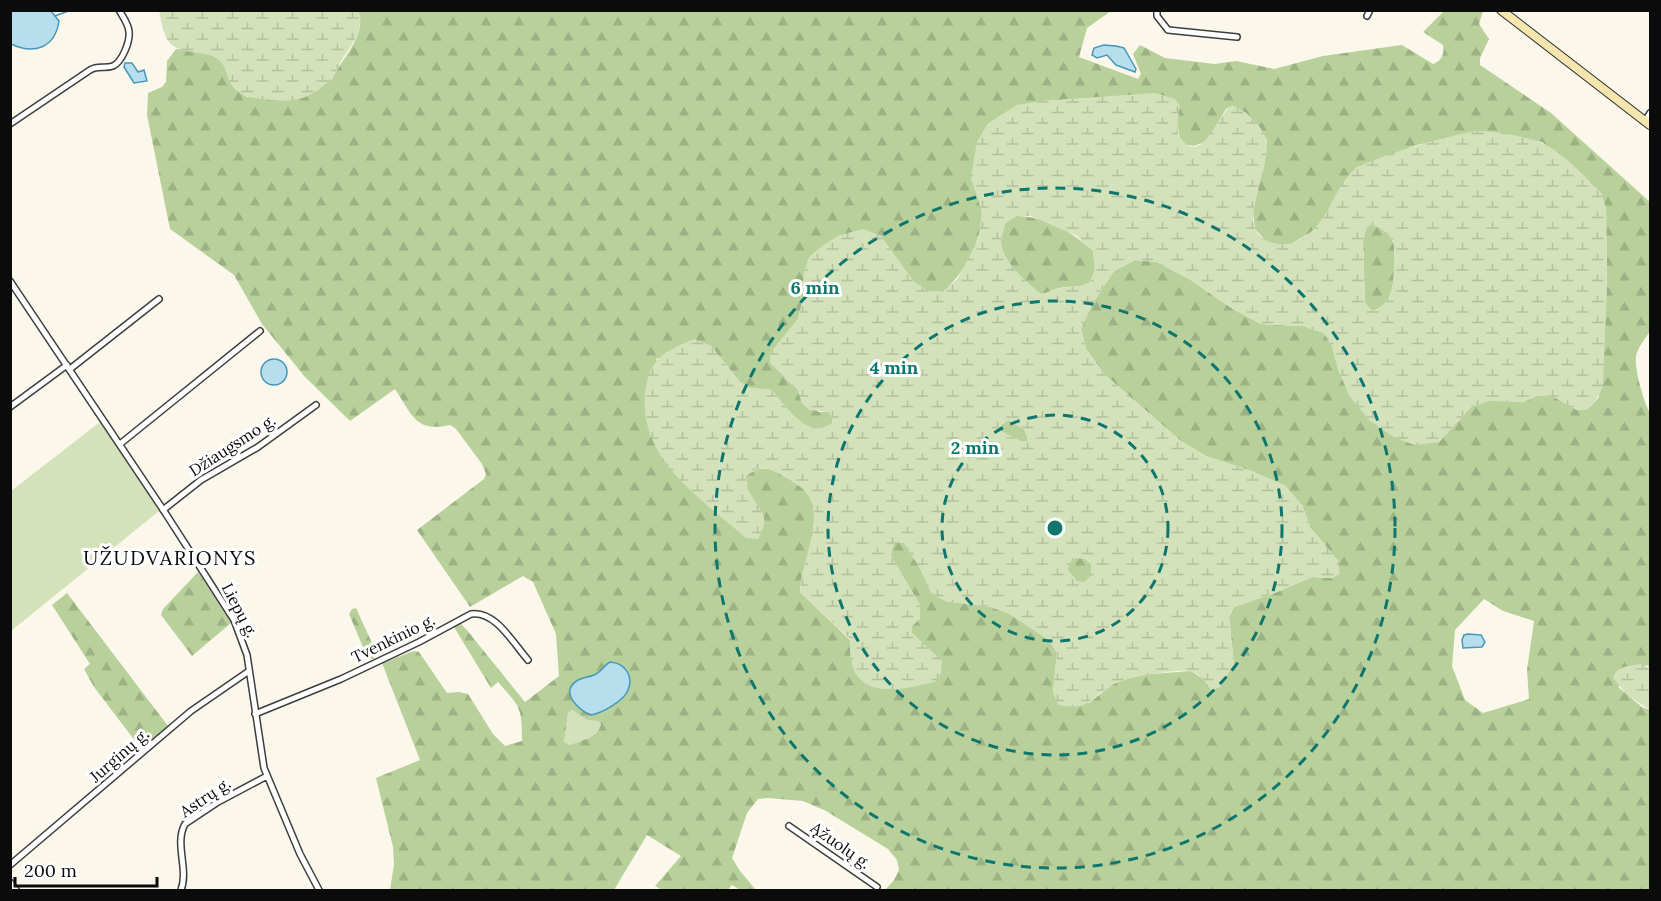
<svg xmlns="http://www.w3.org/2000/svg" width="1661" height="901" viewBox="0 0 1661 901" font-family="Lora,serif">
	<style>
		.grass { fill: #d3e2ba }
		.forest { fill: url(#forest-firs); fill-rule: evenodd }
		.wetland { fill: url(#wetland-marsh); fill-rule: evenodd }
		.water { fill: #b6deed; stroke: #4698bb; stroke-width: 1.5 }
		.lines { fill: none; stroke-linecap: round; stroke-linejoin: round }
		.stream { stroke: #4698bb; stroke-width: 1.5 }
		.street-casing { stroke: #3e3e3e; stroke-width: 8 }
		.secondary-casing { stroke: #2d2d2d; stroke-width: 10 }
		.street { stroke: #fff; stroke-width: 5 }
		.secondary { stroke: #f4e6ae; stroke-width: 8 }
		.ring { fill: none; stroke: #0f766e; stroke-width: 3; stroke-dasharray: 10 8 }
		.labels { text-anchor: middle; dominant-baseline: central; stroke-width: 6; stroke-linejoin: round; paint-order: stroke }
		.street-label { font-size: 16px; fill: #0b0b0b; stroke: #fff }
		.quarter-label { font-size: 20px; letter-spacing: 1.5px; fill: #0b0b0b; stroke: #fff }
		.centre { fill: #0f766e; stroke: #fff; stroke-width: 3 }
		.ring-label { font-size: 18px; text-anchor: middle; font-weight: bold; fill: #0f766e; stroke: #fff; stroke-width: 6; stroke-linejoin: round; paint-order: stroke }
	</style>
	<defs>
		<pattern id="forest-firs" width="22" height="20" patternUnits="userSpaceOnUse" patternTransform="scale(1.5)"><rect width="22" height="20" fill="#b8d19b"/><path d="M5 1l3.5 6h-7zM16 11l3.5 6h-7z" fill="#9db284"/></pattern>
		<pattern id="wetland-marsh" width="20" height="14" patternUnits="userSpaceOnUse" patternTransform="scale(1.5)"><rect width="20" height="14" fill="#d3e2ba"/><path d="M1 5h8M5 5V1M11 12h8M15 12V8" fill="none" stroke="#b4c19f"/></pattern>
	</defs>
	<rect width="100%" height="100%" fill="#fcf7eb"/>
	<path class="grass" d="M 100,422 L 159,511 L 11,631 L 11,491 Z
		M 572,710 L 598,721 L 601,724 C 598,738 582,740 570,745 L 564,742 L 568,713 Z"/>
	<path class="forest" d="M 358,11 L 1111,11 L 1087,28 L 1079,57 L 1138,79 L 1141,74 L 1133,54 L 1140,45 L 1165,58 L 1215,64 L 1236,61 L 1274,69 L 1323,56 L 1402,45 L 1433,64 C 1441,61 1445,54 1443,45 L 1423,32 L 1444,11 L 1483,11 L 1479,24 L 1489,39 L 1480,58 L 1480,65 L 1551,113 L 1650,202 L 1650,331 C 1645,339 1638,347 1636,356 C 1634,369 1644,402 1650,413 L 1650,668 L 1647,665 L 1618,687 L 1642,707 L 1650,710 L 1650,890 L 885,890 L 894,880 L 899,870 L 897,860 L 888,849 L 826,811 L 803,801 L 768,798 L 758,799 L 747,813 L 732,858 L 740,871 L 756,890 L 740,890 L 732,885 L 728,890 L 662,890 L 655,886 L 681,856 L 647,835 L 614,890 L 390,890 L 394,864 L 393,847 L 376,778 L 420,760 L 382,663 L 414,651 L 419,652 L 447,693 L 459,692 L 468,694 L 493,734 L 505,746 L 522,741 C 522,707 520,707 498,682 L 491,688 L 454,627 L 461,624 L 466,629 L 525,702 L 559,676 L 556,634 L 533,582 L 523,576 L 470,607 L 417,530 L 484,479 L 486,474 L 482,464 L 456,429 L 450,425 C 415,433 412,414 395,389 L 350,421 L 305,377 L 262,324 L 234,275 L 170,229 L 147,115 L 148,93 L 162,87 L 166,82 L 167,61 L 176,49 C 192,51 217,51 225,67 C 228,71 228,77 230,81 C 233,89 240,92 247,97 L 332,79 C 342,59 368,33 358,11 ZM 1155,94 L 1177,124 L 1180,138 L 1186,145 L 1194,146 L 1207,141 L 1226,109 L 1232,106 L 1246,113 L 1260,128 L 1267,141 L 1264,162 L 1253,211 L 1255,229 L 1266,241 L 1279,245 L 1291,244 L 1315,230 L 1356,168 L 1417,145 L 1480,131 L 1542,142 L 1568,162 L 1601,193 L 1606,209 L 1607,284 L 1599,397 L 1593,404 L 1586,410 L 1577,410 L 1551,395 L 1537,396 L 1523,402 L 1490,400 L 1471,407 L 1439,442 L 1339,372 L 1332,346 L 1324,333 L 1303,326 L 1261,324 L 1233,309 L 1189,279 L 1157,262 L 1135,260 L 1114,271 L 1092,304 L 1081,329 L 1086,349 L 1105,375 L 1182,442 L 1206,456 L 1254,472 L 1302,505 L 1310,527 L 1338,561 L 1333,578 L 1312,577 L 1277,592 L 1234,607 L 1229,617 L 1234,664 L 1202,678 L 1191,671 L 1138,675 L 1113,684 L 1089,703 L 1053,693 L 1057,653 L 1049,640 L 1010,614 L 991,607 L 946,601 L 932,593 L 920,568 L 904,542 L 894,543 L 890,555 L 920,605 L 912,626 L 912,633 L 941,661 L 851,659 L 850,640 L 800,592 C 801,564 824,522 809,496 C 803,486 789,479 780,474 C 766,466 758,467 746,476 L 747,489 L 764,514 L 656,359 L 711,346 L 740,382 L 750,388 L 772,390 C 785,406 808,442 832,423 L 833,418 L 829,412 L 819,412 L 802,403 L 798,389 L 786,379 L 770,354 L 798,319 L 803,299 L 804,272 L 880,235 L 913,281 L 927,291 L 943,292 C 964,273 981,244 982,214 C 982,203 975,189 971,178 L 1043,101 ZM 1484,599 L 1503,611 L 1534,621 L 1527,670 L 1529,699 L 1483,713 L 1465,700 L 1452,666 L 1455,630 ZM 606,664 L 628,690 L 624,696 L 597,714 L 587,678 L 602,670 ZM 572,710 L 588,720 L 598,721 L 601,724 C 598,738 582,740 570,745 L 564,742 L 568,713 Z
		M 1016,216 C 1044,216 1073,232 1093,251 L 1095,270 L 1090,282 C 1078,289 1073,285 1060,288 C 1053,289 1049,293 1041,294 C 1028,284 1001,261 1001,242 C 1001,236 1004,229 1005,223 Z
		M 1370,224 C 1380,227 1391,233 1394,245 C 1395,249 1394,255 1394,259 C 1394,278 1395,305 1372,311 L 1365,303 L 1363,239 L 1366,229 Z
		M 1008,420 L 1024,429 L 1028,438 L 1027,441 L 1022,442 L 1000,431 L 1000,426 Z
		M 1076,557 L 1085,559 L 1091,564 L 1091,576 L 1085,582 L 1077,582 L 1067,569 L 1070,562 Z
		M 198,572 L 231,623 L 192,656 L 161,615 L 163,609 Z
		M 67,593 L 168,726 L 142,750 L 94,687 L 84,669 L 90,664 L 52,605 Z
		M 356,608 L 377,654 L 373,659 L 368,659 L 349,614 L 352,609 Z"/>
	<path class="wetland" d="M 358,10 C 365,27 354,42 344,56 C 340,63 336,74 330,80 C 309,101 291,103 263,99 C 252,98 241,96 234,87 C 225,78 228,64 215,57 C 200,50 173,55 166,37 C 162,29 161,19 159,11 Z
		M 1155,93 L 1175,99 L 1180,106 C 1178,118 1174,132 1183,142 C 1203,163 1220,112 1232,105 C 1246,113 1262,124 1266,140 C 1274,170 1226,234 1277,244 C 1288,246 1294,243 1303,238 C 1331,220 1331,191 1354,170 C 1367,159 1461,131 1480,131 C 1490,130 1533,138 1542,143 C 1565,154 1584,176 1601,193 L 1606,209 L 1607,284 L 1603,385 C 1599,396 1595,403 1586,410 L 1577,410 L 1550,395 L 1537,396 L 1523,402 L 1490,401 L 1471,407 L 1439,442 L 1414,445 L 1394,437 L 1370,421 L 1350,397 L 1339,372 L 1332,346 L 1324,333 L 1303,326 L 1261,324 L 1233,309 L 1189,279 L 1157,262 L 1135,260 L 1114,271 L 1092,304 L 1081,329 L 1086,349 L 1105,375 L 1182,442 L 1206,456 L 1254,472 L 1285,485 L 1302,505 L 1310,527 L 1338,561 L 1340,574 L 1332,578 L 1312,577 L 1277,592 L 1234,607 L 1229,617 L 1234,664 L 1220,687 L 1211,690 C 1206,683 1200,673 1190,671 C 1175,669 1125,677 1112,685 C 1089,699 1090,711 1058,705 L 1053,693 L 1057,653 L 1049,640 L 1010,614 L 991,607 L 945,601 L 931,593 L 920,568 L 904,543 L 894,543 L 891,555 L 920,605 L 920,619 L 912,626 L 912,633 L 942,661 L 941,673 L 935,682 C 913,687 875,698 858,677 C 850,667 850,651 850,639 L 800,592 C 801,564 824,522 809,496 C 803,486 789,479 780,474 C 767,466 758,466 746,476 C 746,480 746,486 748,490 C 758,512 773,513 758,539 L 746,538 C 704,501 639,460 645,395 C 648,360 663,351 695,339 L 711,346 L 740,382 L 750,388 L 772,390 C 785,405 809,442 832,423 L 833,418 L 829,412 L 809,410 L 802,403 L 797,389 L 770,363 L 770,354 L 798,319 L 803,299 L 804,272 L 809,257 L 822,246 L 838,236 L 862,229 L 880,235 L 913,281 L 927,291 L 943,292 L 958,278 L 978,240 L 982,212 L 971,178 L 977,142 L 988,123 L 1017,105 L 1043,101 ZM 1016,216 L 1031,216 L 1077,236 L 1093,251 L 1095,270 L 1090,282 C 1078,289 1073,285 1061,288 C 1054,289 1049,293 1041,294 C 1028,284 1001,261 1001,242 C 1001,236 1004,229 1005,223 ZM 1370,224 C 1380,227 1391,233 1394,245 C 1395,249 1394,255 1394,259 C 1394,278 1395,305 1372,311 L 1365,303 L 1363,239 L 1366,229 ZM 1008,420 L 1024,429 L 1028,437 L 1027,441 L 1022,442 L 1000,431 L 1000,426 ZM 1076,558 L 1085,559 L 1091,564 L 1091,576 L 1085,582 L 1077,581 L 1067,569 L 1070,562 Z
		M 1640,664 L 1650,668 L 1650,710 L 1627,695 L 1613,678 C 1616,666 1629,666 1640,664 Z"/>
	<path class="water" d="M 10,11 L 51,11 L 59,21 C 55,48 34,55 11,44 Z
		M 1104,45 L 1116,46 L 1124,48 L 1136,69 L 1135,72 L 1116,65 L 1107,55 L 1097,58 L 1092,55 L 1094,48 Z
		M 125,63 L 132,63 L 138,72 L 144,70 L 147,81 L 134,83 L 124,67 Z
		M261 372a13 13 0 1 1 26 0a13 13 0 1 1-26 0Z
		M 1468,634 L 1481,635 L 1485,642 L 1482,647 L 1463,648 L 1462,640 L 1464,635 Z
		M 610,662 C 625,663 634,676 628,690 C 624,701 602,713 591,715 C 579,710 558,692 578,680 C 584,677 591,677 596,674 C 602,671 604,665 610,662 Z"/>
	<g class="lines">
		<path class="stream" d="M 55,16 L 71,10"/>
		<g class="street-casing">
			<path id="street" d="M 1157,10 L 1157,16 L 1168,30 L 1237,37
				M 1367,16 L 1370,10
				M 1645,121 L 1650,113
				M 10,124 L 90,70 C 98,65 105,69 113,66 C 122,62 130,42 129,32 C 129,25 123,17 119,10
				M 10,281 L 164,511 L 234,620 L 247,655 L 264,768 L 300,854 L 319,890
				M 70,369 L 159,299
				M 10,407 L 67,365
				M 120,444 L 260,331
				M 163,510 L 201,480 L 258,447 L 316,405
				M 255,714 L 341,679 L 419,642 L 471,614 C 495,610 513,643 528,660
				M 789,826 L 877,887
				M 10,865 L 191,711 L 249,671
				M 10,882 L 16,890
				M 181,890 C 189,869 174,844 185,824 L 218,802 L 267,776"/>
		</g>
		<g class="secondary-casing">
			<path id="secondary" d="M 1501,10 L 1650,125"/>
		</g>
		<use href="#street" class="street"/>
		<use href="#secondary" class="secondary"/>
	</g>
	<g class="ring">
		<circle cx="1055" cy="528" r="113"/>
		<circle cx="1055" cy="528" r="227"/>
		<circle cx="1055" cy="528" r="340"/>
	</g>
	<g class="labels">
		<g class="street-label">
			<text transform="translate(232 445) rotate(-33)">Džiaugsmo g.</text>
			<text transform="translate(240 610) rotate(63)">Liepų g.</text>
			<text transform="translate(393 638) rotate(-26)">Tvenkinio g.</text>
			<text transform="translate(119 755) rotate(-41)">Jurginų g.</text>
			<text transform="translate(205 797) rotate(-34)">Astrų g.</text>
			<text transform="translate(841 845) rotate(35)">Ąžuolų g.</text>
		</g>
		<g class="quarter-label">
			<text x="170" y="557">UŽUDVARIONYS</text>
		</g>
	</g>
	<circle cx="1055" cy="528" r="9" class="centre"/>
	<g class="ring-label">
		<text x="815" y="294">6 min</text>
		<text x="894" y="374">4 min</text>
		<text x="975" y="454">2 min</text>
	</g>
	<rect width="1661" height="901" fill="none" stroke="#0b0b0b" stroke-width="24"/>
	<path d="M15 877v9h142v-9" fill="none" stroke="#0b0b0b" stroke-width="3"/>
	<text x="24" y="877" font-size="18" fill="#0b0b0b" stroke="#ffffff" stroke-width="4.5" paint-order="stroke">200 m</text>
</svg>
